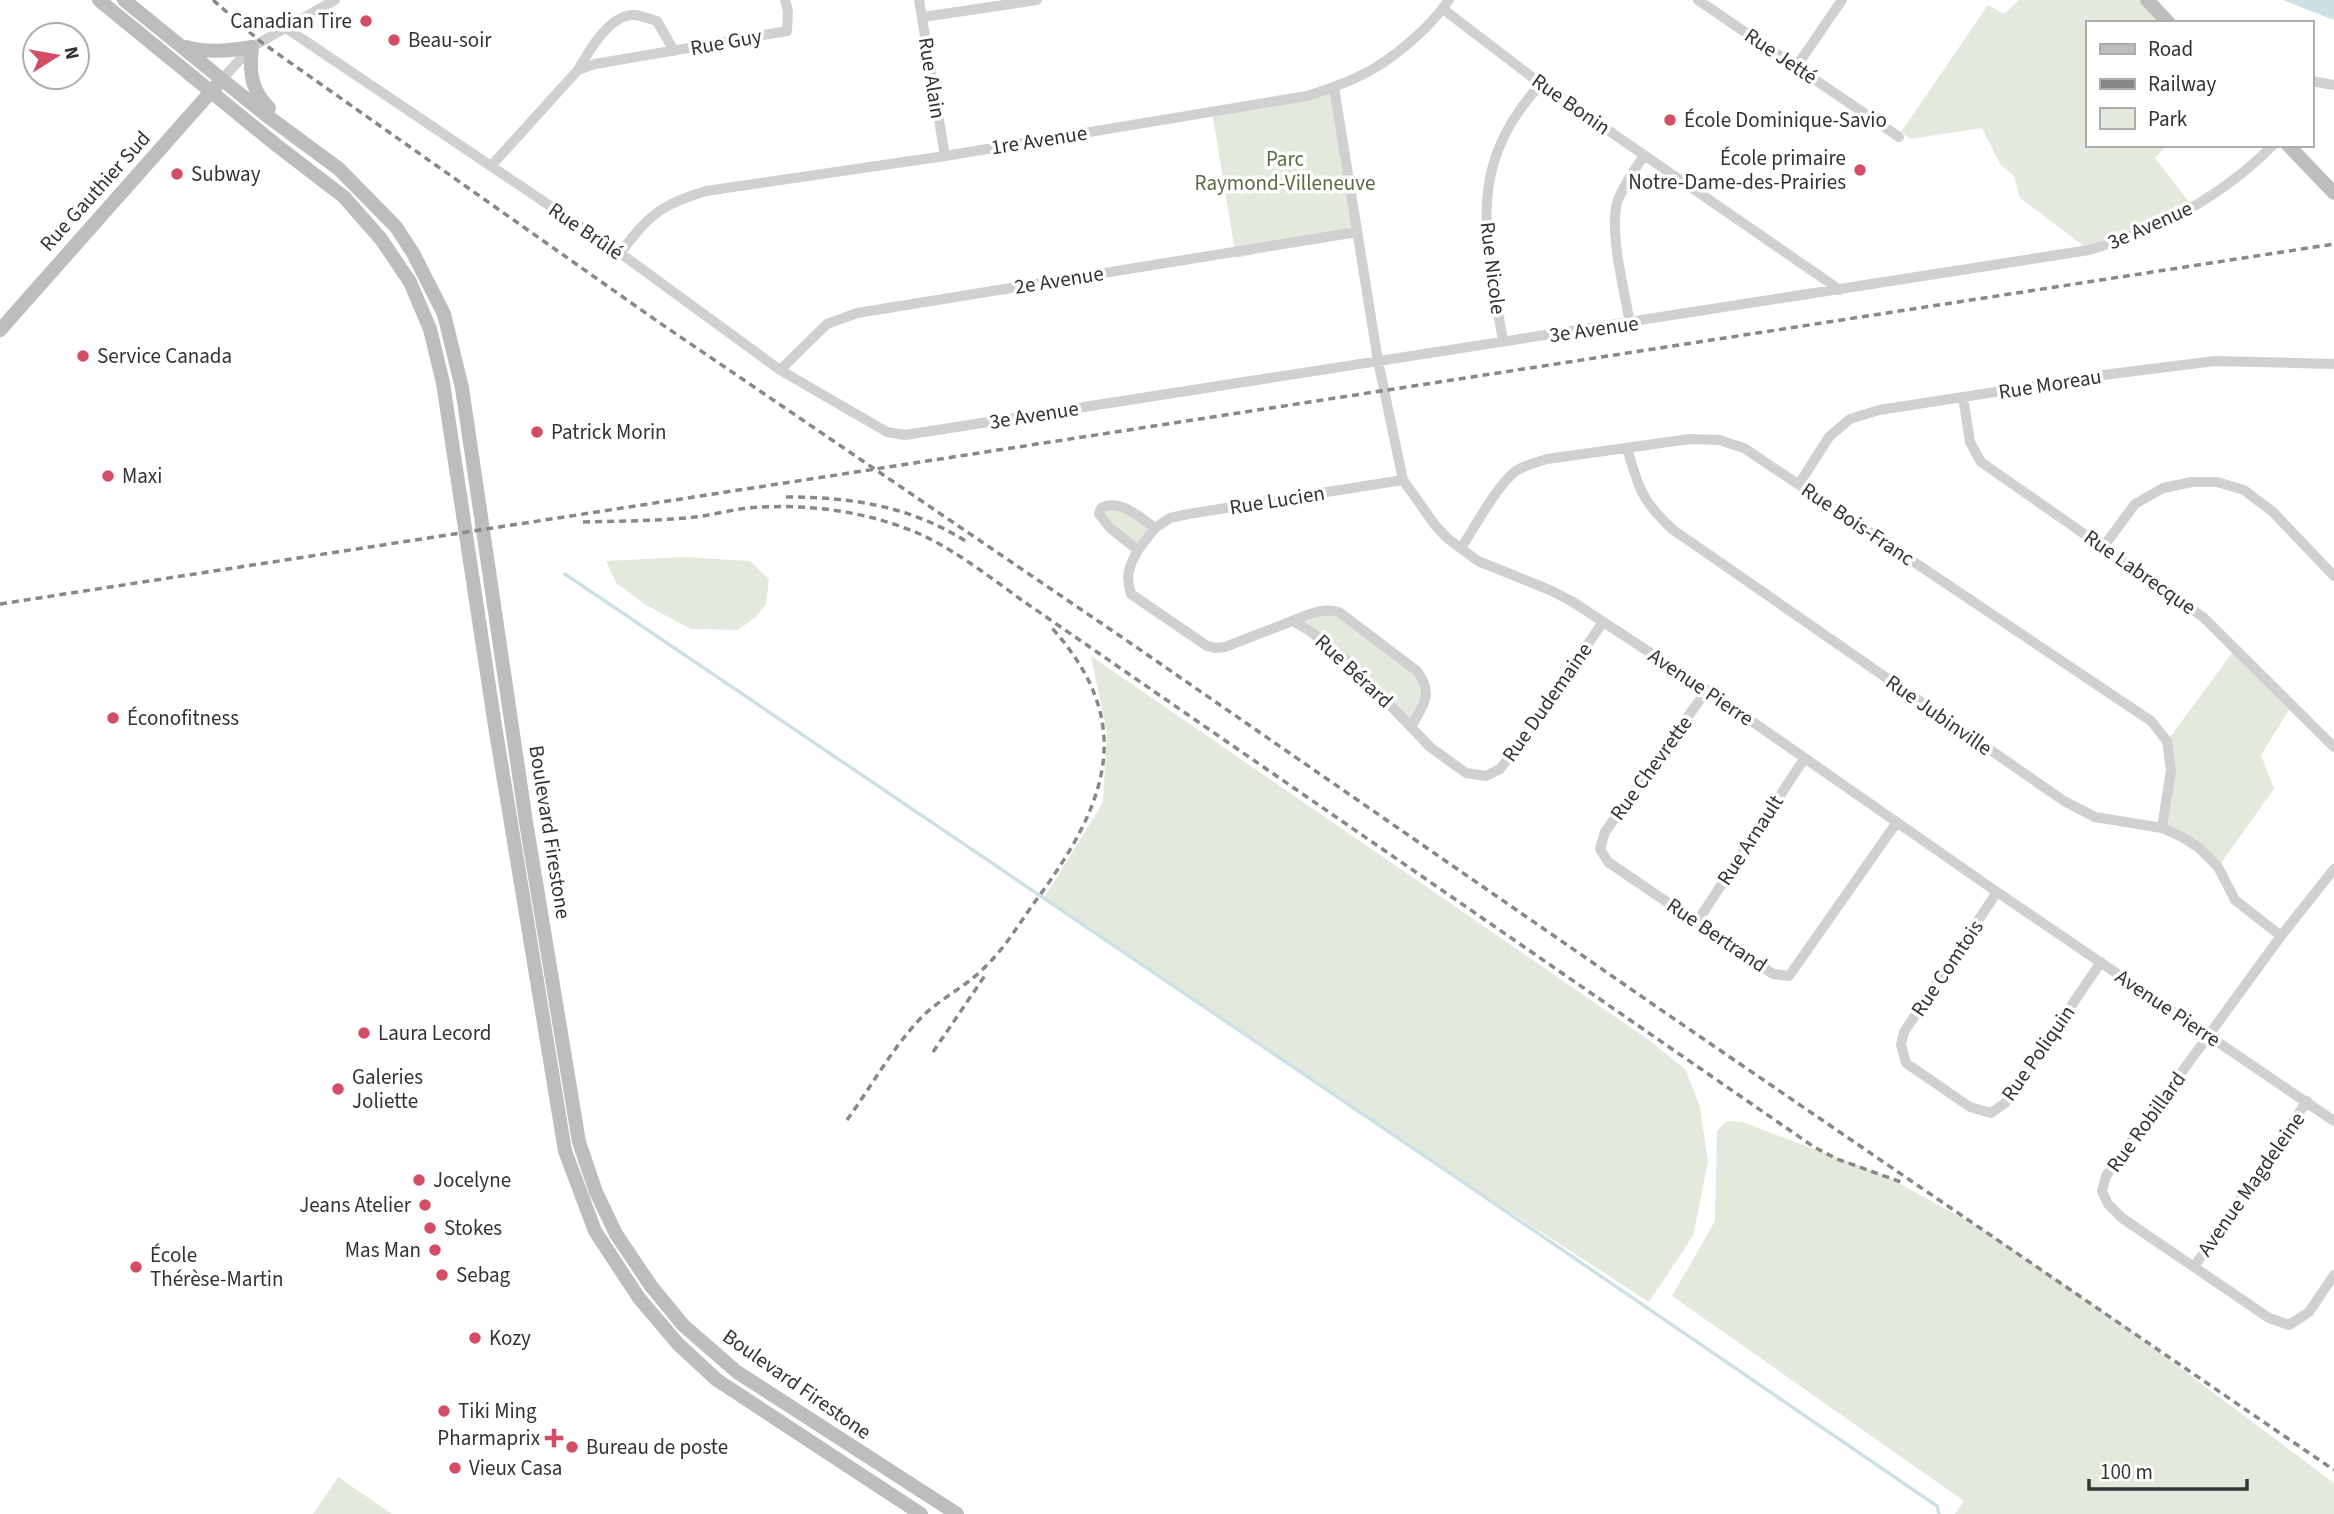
<svg xmlns="http://www.w3.org/2000/svg" width="2334" height="1514" viewBox="0 0 2334 1514" font-family="'Source Sans 3',sans-serif">
	<style>
		.green { fill: #e4e9dd }
		.water { fill: #cde0e6 }
		.lines { fill: none; stroke-linecap: round; stroke-linejoin: round }
		.stream { stroke: #cde0e6; stroke-width: 3.5 }
		.street { stroke: #d0d0d0; stroke-width: 10 }
		.secondary { stroke: #bdbdbd; stroke-width: 14 }
		.rail { stroke: #888; stroke-width: 3.5; stroke-dasharray: 7 5; stroke-linecap: butt }
		.poi-dot { fill: #d24d65; stroke: #fff; stroke-width: 2.5 }
		.labels { text-anchor: middle; dominant-baseline: central; stroke-width: 7; stroke-linejoin: round; paint-order: stroke }
		.poi-label { font-size: 21px; fill: #333; stroke: #fff; text-anchor: start }
		.street-label { font-size: 21px; fill: #333; stroke: #fff }
		.park-label { font-size: 21px; fill: #5a6a45; stroke: #fff }
	</style>
	<rect width="100%" height="100%" fill="#fff"/>
	<path class="green" d="M 2019,0 L 2144,0 L 2164,23 L 2087,23 L 2087,145 L 2167,145 L 2155,158 L 2193,207 L 2089,250 L 2020,198 L 2014,176 L 2000,164 L 1982,128 L 1910,139 L 1901,132 L 1988,5 L 2004,14 Z
		M 1334,87 L 1357,232 L 1236,258 L 1212,111 Z
		M 1109,504 L 1155,528 L 1138,550 L 1099,514 Z
		M 683,557 L 750,561 L 769,579 L 766,604 L 756,617 L 738,630 L 691,629 L 646,605 L 616,583 L 606,561 Z
		M 1329,609 L 1417,671 L 1427,691 L 1411,727 L 1292,621 Z
		M 2235,649 L 2292,705 L 2261,755 L 2274,789 L 2218,867 L 2162,828 L 2171,770 L 2167,741 Z
		M 1091,656 L 1649,1040 L 1686,1070 L 1700,1107 L 1708,1162 L 1693,1236 L 1649,1302 L 1444,1169 L 1044,898 L 1103,802 L 1107,733 Z
		M 1726,1121 L 1742,1122 L 1884,1175 L 1982,1229 L 2123,1325 L 2334,1483 L 2334,1514 L 1955,1514 L 1964,1501 L 1672,1296 L 1715,1221 L 1717,1131 Z
		M 338,1477 L 392,1514 L 313,1514 Z"/>
	<path class="water" d="M 2283,0 L 2334,0 L 2334,20 Z"/>
	<g class="lines">
		<path class="stream" d="M 565,574 L 1466,1184 L 1937,1506 L 1939,1514"/>
		<path class="street" d="M 919,0 L 945,156
			M 1698,0 L 1899,137
			M 1443,9 L 1541,84 L 1840,290
			M 923,17 L 1037,0
			M 286,28 L 620,253 L 780,370 L 887,432 L 905,435 C 1300,373 1695,314 2089,250 C 2157,232 2224,195 2273,145
			M 1796,67 L 1842,0
			M 578,70 C 589,51 609,14 635,15 C 642,16 650,19 657,21 L 674,51
			M 222,79 L 252,47 L 335,0
			M 2311,81 L 2334,85
			M 1334,87 L 1378,361 L 1403,480 L 1435,525 L 1447,538 L 1478,561 L 1552,591 L 1573,602 L 1707,690 L 1997,892 L 2334,1121
			M 491,166 L 578,70 L 595,64 L 787,31 L 788,11 L 785,0
			M 620,253 C 649,216 659,205 706,191 L 945,156 L 1307,96 C 1329,89 1353,81 1373,69 C 1400,53 1431,26 1449,0
			M 1630,324 C 1625,292 1609,234 1617,203 C 1622,187 1635,170 1644,155
			M 1503,341 C 1487,241 1463,167 1541,84
			M 780,370 L 827,324 L 857,313 L 1357,232
			M 1963,397 L 1970,442 L 1981,462 L 2203,617 L 2334,747
			M 1627,448 C 1638,487 1642,501 1672,529 L 2064,801 L 2095,817 L 2162,828 L 2182,837 L 2198,847 L 2218,867 L 2235,900 L 2281,936
			M 1799,484 L 1829,437 L 1850,419 L 1879,410 L 2111,374 L 2215,361 L 2334,364
			M 1155,528 L 1138,550 L 1110,528 L 1099,514 L 1101,508 C 1119,498 1140,517 1155,528 L 1170,518 L 1188,514 L 1403,480
			M 2104,546 L 2135,504 L 2163,488 L 2192,482 L 2217,482 L 2244,490 L 2273,512 L 2334,576
			M 1461,548 C 1475,527 1497,485 1516,471 C 1525,465 1537,462 1547,459 L 1690,439 L 1719,440 L 1744,448 L 2151,721 L 2167,741 L 2171,770 L 2162,828
			M 1138,550 C 1129,566 1125,576 1131,594 L 1207,646 L 1216,648 L 1225,647 L 1292,621 L 1310,631 L 1350,663 L 1430,747 L 1466,773 L 1486,776 L 1500,769 L 1511,755 L 1603,622
			M 1292,621 C 1308,615 1322,607 1339,612 L 1417,671 C 1434,694 1424,704 1411,727
			M 1707,690 L 1605,832 L 1600,849 L 1608,862 L 1773,974 L 1789,976 L 1897,822
			M 2334,869 L 2281,936 L 2106,1176 L 2102,1191 L 2108,1204 L 2122,1218 L 2269,1318 L 2289,1325 L 2309,1312 L 2334,1275
			M 1997,892 L 1904,1032 L 1901,1045 L 1906,1063 L 1970,1107 L 1991,1113 L 2005,1103 L 2101,962
			M 1697,922 L 1804,759
			M 2194,1267 L 2307,1101"/>
		<path class="secondary" d="M 99,0 L 275,144 L 344,197 L 381,239 L 410,282 L 430,329 L 443,383 L 495,726 L 565,1151 L 595,1231 L 639,1298 L 678,1344 L 717,1380 L 921,1514
			M 124,0 L 266,115 L 339,169 L 396,227 L 413,253 L 444,314 L 462,388 L 526,822 L 579,1142 L 596,1192 L 616,1234 L 651,1286 L 683,1325 L 737,1372 L 957,1514
			M 2147,0 L 2169,23
			M 186,47 C 208,53 229,51 252,47 C 249,72 251,90 269,108
			M 2288,145 L 2334,193
			M 0,330 L 217,85"/>
		<path class="rail" d="M 213,0 L 261,42 L 657,321 L 1126,640 L 1667,1014 L 2334,1470
			M 786,497 C 851,497 911,506 967,542
			M 583,522 C 621,521 658,521 695,517 C 712,515 730,510 747,508 C 806,503 870,511 924,536 C 958,552 995,581 1026,603 L 1814,1147 L 1837,1159 L 1901,1182
			M 0,604 L 2334,244
			M 933,1052 L 986,974
			M 847,1120 C 871,1087 891,1050 919,1020 C 938,999 965,988 985,967 C 1006,947 1020,922 1037,899 C 1106,805 1139,724 1051,627"/>
	</g>
	<g class="poi-dot">
		<circle cx="366" cy="21" r="7"/>
		<circle cx="394" cy="40" r="7"/>
		<circle cx="1670" cy="120" r="7"/>
		<circle cx="1860" cy="170" r="7"/>
		<circle cx="177" cy="174" r="7"/>
		<circle cx="83" cy="356" r="7"/>
		<circle cx="537" cy="432" r="7"/>
		<circle cx="108" cy="476" r="7"/>
		<circle cx="113" cy="718" r="7"/>
		<circle cx="364" cy="1033" r="7"/>
		<circle cx="338" cy="1089" r="7"/>
		<circle cx="419" cy="1180" r="7"/>
		<circle cx="425" cy="1205" r="7"/>
		<circle cx="430" cy="1228" r="7"/>
		<circle cx="435" cy="1250" r="7"/>
		<circle cx="136" cy="1267" r="7"/>
		<circle cx="442" cy="1275" r="7"/>
		<circle cx="475" cy="1338" r="7"/>
		<circle cx="444" cy="1411" r="7"/>
		<path d="M550.5 1427.5h7v7h7v7h-7v7h-7v-7h-7v-7h7z"/>
		<circle cx="572" cy="1447" r="7"/>
		<circle cx="455" cy="1468" r="7"/>
	</g>
	<g class="labels">
		<g class="poi-label">
			<text x="352" y="21" text-anchor="end">Canadian Tire</text>
			<text x="408" y="40">Beau-soir</text>
			<text x="1684" y="120">École Dominique-Savio</text>
			<text x="1846" y="158" text-anchor="end">École primaire<tspan x="1846" dy="24">Notre-Dame-des-Prairies</tspan></text>
			<text x="191" y="174">Subway</text>
			<text x="97" y="356">Service Canada</text>
			<text x="551" y="432">Patrick Morin</text>
			<text x="122" y="476">Maxi</text>
			<text x="127" y="718">Éconofitness</text>
			<text x="378" y="1033">Laura Lecord</text>
			<text x="352" y="1077">Galeries<tspan x="352" dy="24">Joliette</tspan></text>
			<text x="433" y="1180">Jocelyne</text>
			<text x="411" y="1205" text-anchor="end">Jeans Atelier</text>
			<text x="444" y="1228">Stokes</text>
			<text x="421" y="1250" text-anchor="end">Mas Man</text>
			<text x="150" y="1255">École<tspan x="150" dy="24">Thérèse-Martin</tspan></text>
			<text x="456" y="1275">Sebag</text>
			<text x="489" y="1338">Kozy</text>
			<text x="458" y="1411">Tiki Ming</text>
			<text x="540" y="1438" text-anchor="end">Pharmaprix</text>
			<text x="586" y="1447">Bureau de poste</text>
			<text x="469" y="1468">Vieux Casa</text>
		</g>
		<g class="street-label">
			<text transform="translate(726 42) rotate(-10)">Rue Guy</text>
			<text transform="translate(1781 56) rotate(34)">Rue Jetté</text>
			<text transform="translate(932 78) rotate(81)">Rue Alain</text>
			<text transform="translate(1571 104) rotate(35)">Rue Bonin</text>
			<text transform="translate(1039 140) rotate(-9)">1re Avenue</text>
			<text transform="translate(95 191) rotate(-48)">Rue Gauthier Sud</text>
			<text transform="translate(2150 225) rotate(-24)">3e Avenue</text>
			<text transform="translate(586 231) rotate(34)">Rue Brûlé</text>
			<text transform="translate(1493 268) rotate(83)">Rue Nicole</text>
			<text transform="translate(1059 280) rotate(-9)">2e Avenue</text>
			<text transform="translate(1594 329) rotate(-8)">3e Avenue</text>
			<text transform="translate(2050 384) rotate(-9)">Rue Moreau</text>
			<text transform="translate(1034 415) rotate(-9)">3e Avenue</text>
			<text transform="translate(1277 500) rotate(-9)">Rue Lucien</text>
			<text transform="translate(1858 524) rotate(34)">Rue Bois-Franc</text>
			<text transform="translate(2140 572) rotate(35)">Rue Labrecque</text>
			<text transform="translate(1354 671) rotate(43)">Rue Bérard</text>
			<text transform="translate(1701 687) rotate(34)">Avenue Pierre</text>
			<text transform="translate(1547 702) rotate(-55)">Rue Dudemaine</text>
			<text transform="translate(1939 715) rotate(35)">Rue Jubinville</text>
			<text transform="translate(1651 768) rotate(-54)">Rue Chevrette</text>
			<text transform="translate(550 832) rotate(81)">Boulevard Firestone</text>
			<text transform="translate(1750 840) rotate(-57)">Rue Arnault</text>
			<text transform="translate(1717 935) rotate(34)">Rue Bertrand</text>
			<text transform="translate(1947 968) rotate(-56)">Rue Comtois</text>
			<text transform="translate(2168 1008) rotate(34)">Avenue Pierre</text>
			<text transform="translate(2038 1053) rotate(-55)">Rue Poliquin</text>
			<text transform="translate(2146 1122) rotate(-54)">Rue Robillard</text>
			<text transform="translate(2251 1184) rotate(-55)">Avenue Magdeleine</text>
			<text transform="translate(797 1384) rotate(35)">Boulevard Firestone</text>
		</g>
		<g class="park-label">
			<text x="1285" y="159">Parc<tspan x="1285" dy="24">Raymond-Villeneuve</tspan></text>
		</g>
	</g>
	<rect x="2086" y="21" width="228" height="126" fill="#ffffff" stroke="#adadad" stroke-width="2"/>
	<rect x="2100" y="44" width="35" height="10" fill="#bdbdbd" stroke="#adadad" stroke-width="2"/>
	<text x="2148" y="56" font-size="21" fill="#333333">Road</text>
	<rect x="2100" y="79" width="35" height="10" fill="#888888" stroke="#adadad" stroke-width="2"/>
	<text x="2148" y="91" font-size="21" fill="#333333">Railway</text>
	<rect x="2100" y="108" width="35" height="21" fill="#e4e9dd" stroke="#adadad" stroke-width="2"/>
	<text x="2148" y="126" font-size="21" fill="#333333">Park</text>
	<g transform="translate(56 56) rotate(79)"><circle r="33" fill="#ffffff" stroke="#adadad" stroke-width="2"/>
	<path d="M0-5L12 26L0 18L-12 26Z" fill="#d24d65"/>
	<text y="-10" font-size="19" font-weight="bold" text-anchor="middle" fill="#333333">N</text>
	</g>
	<path d="M2089 1479v10h158v-10" fill="none" stroke="#333333" stroke-width="3.5"/>
	<text x="2100" y="1479" font-size="21" fill="#333333" stroke="#ffffff" stroke-width="5" paint-order="stroke">100 m</text>
</svg>
